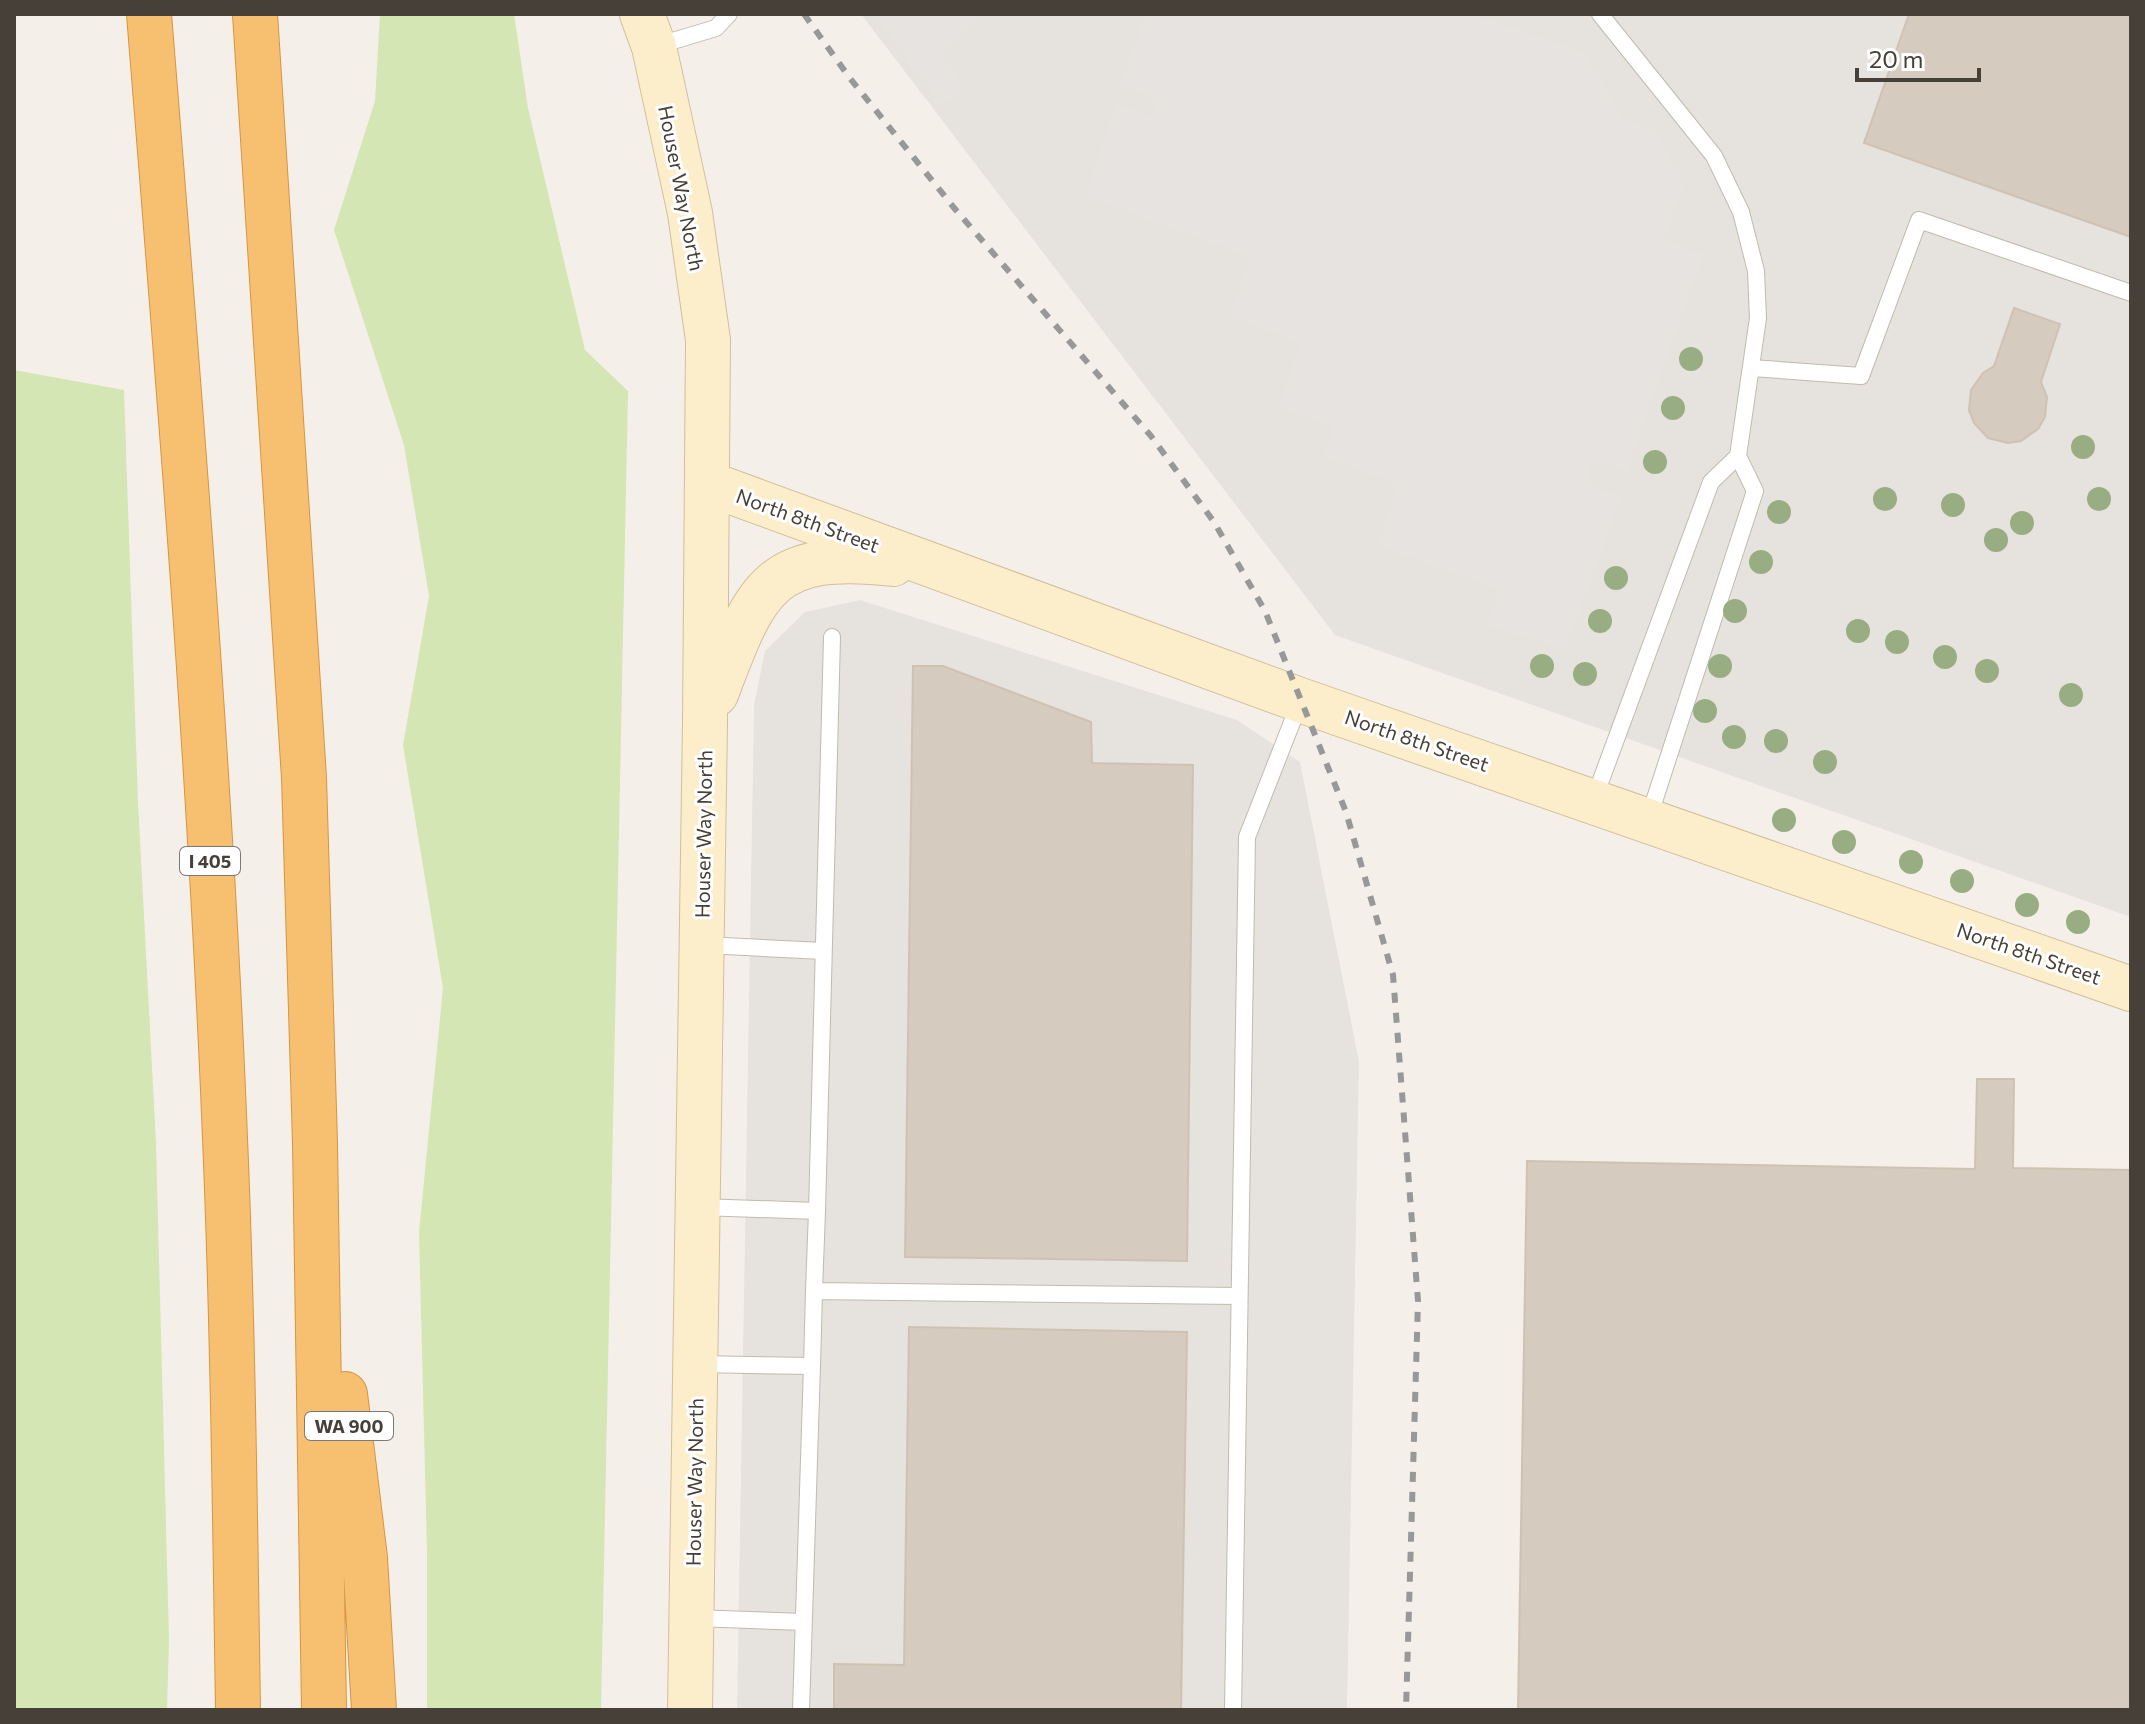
<svg xmlns="http://www.w3.org/2000/svg" width="2145" height="1724" viewBox="0 0 2145 1724" font-family="Commissioner,sans-serif">
	<style>
		.industrial { fill: #e6e2de }
		.green { fill: #d3e6b4 }
		.parking { fill: #e6e3e1 }
		.building { fill: #d5cbbf; stroke: #d0c2b3; stroke-width: 2 }
		.lines { fill: none; stroke-linecap: round; stroke-linejoin: round }
		.lane-casing { stroke: #c2baaf; stroke-width: 18 }
		.secondary-casing { stroke: #d1bf9b; stroke-width: 46 }
		.highway-casing { stroke: #d79441; stroke-width: 46 }
		.lane { stroke: #fff; stroke-width: 16 }
		.secondary { stroke: #fcedcb; stroke-width: 44 }
		.highway { stroke: #f7c071; stroke-width: 44 }
		.rail { stroke: #989898; stroke-width: 6; stroke-dasharray: 10 10; stroke-linecap: butt }
		.tree { fill: #99ad82 }
		.labels { text-anchor: middle; dominant-baseline: central; stroke-width: 6; stroke-linejoin: round; paint-order: stroke }
		.shield { fill: #fff; stroke: #7e7974; stroke-width: 2 }
		.shield-label { font-size: 18px; font-weight: bold; fill: #474038 }
		.street-label { font-size: 20px; fill: #474038; stroke: #fff }
	</style>
	<rect width="100%" height="100%" fill="#f4f0e9"/>
	<path class="industrial" d="M 861,14 L 2131,14 L 2131,917 L 1335,635 Z
		M 860,600 L 1237,720 L 1300,762 L 1359,1062 L 1347,1710 L 737,1710 L 754,705 L 765,651 L 805,612 Z"/>
	<path class="green" d="M 380,14 L 514,14 L 528,108 L 585,350 L 628,391 L 601,1710 L 427,1710 L 427,1551 L 419,1232 L 443,988 L 403,745 L 429,596 L 404,445 L 334,230 L 375,101 Z
		M 14,370 L 124,390 L 138,802 L 156,1143 L 169,1640 L 167,1710 L 14,1710 Z"/>
	<path class="parking" d="M 874,14 L 983,14 L 979,15 L 943,54 L 964,89 L 942,106 Z
		M 1146,14 L 1473,14 L 1585,53 L 1623,120 L 1656,130 L 1684,183 L 1663,240 L 1703,254 L 1627,471 L 1595,461 L 1587,469 L 1589,484 L 1621,497 L 1565,650 L 1487,625 L 1499,589 L 1378,546 L 1398,485 L 1324,456 L 1333,427 L 1279,408 L 1300,343 L 1229,316 L 1250,257 L 1085,196 L 1116,104 L 1153,116 L 1159,99 L 1121,85 Z"/>
	<path class="building" d="M 1909,14 L 2131,14 L 2131,237 L 1864,143 Z
		M 2014,308 L 2060,324 L 2041,382 L 2047,397 L 2045,417 L 2038,429 L 2021,441 L 2008,443 L 1988,438 L 1974,423 L 1969,410 L 1971,390 L 1983,373 L 1994,366 Z
		M 913,666 L 943,666 L 1091,722 L 1092,763 L 1193,765 L 1187,1261 L 905,1257 Z
		M 1977,1079 L 2014,1079 L 2013,1168 L 2131,1170 L 2131,1710 L 1518,1710 L 1527,1161 L 1975,1169 Z
		M 909,1327 L 1187,1332 L 1181,1710 L 834,1710 L 834,1664 L 904,1665 Z"/>
	<g class="lines">
		<g class="lane-casing">
			<path id="lane" d="M 1600,14 L 1714,156 L 1741,212 L 1756,271 L 1758,318 L 1738,456
				M 656,46 L 716,28 L 729,14
				M 1752,368 L 1861,376 L 1919,220 L 2131,293
				M 1594,799 L 1711,482 L 1738,456 L 1755,491 L 1648,820
				M 705,945 L 823,951
				M 700,1207 L 817,1211 L 814,1291 L 1239,1296
				M 817,1211 L 832,637
				M 697,1364 L 812,1366 L 814,1291
				M 693,1618 L 804,1622
				M 801,1710 L 812,1366
				M 1233,1710 L 1247,837 L 1300,702"/>
		</g>
		<g class="secondary-casing">
			<path id="secondary" d="M 642,14 L 654,47 L 690,213 L 708,340 L 705,722 L 690,1710
				M 707,483 L 1300,700 L 2131,989
				M 716,694 C 756,588 769,550 893,564"/>
		</g>
		<g class="highway-casing">
			<path id="highway" d="M 149,14 C 179,388 210,763 225,1138 C 233,1329 235,1519 238,1710
				M 255,14 L 304,778 L 315,1143 L 324,1710
				M 345,1394 L 365,1558 L 374,1710"/>
		</g>
		<use href="#lane" class="lane"/>
		<use href="#secondary" class="secondary"/>
		<use href="#highway" class="highway"/>
		<path class="rail" d="M 804,14 L 849,77 L 955,209 L 1151,436 L 1214,522 L 1265,611 L 1346,812 L 1393,975 L 1418,1301 L 1406,1710"/>
	</g>
	<g class="tree">
		<circle cx="1691" cy="359" r="12"/>
		<circle cx="1673" cy="408" r="12"/>
		<circle cx="2083" cy="447" r="12"/>
		<circle cx="1655" cy="462" r="12"/>
		<circle cx="1885" cy="499" r="12"/>
		<circle cx="2099" cy="499" r="12"/>
		<circle cx="1953" cy="505" r="12"/>
		<circle cx="1779" cy="512" r="12"/>
		<circle cx="2022" cy="523" r="12"/>
		<circle cx="1996" cy="540" r="12"/>
		<circle cx="1761" cy="562" r="12"/>
		<circle cx="1616" cy="578" r="12"/>
		<circle cx="1735" cy="611" r="12"/>
		<circle cx="1600" cy="621" r="12"/>
		<circle cx="1858" cy="631" r="12"/>
		<circle cx="1897" cy="642" r="12"/>
		<circle cx="1945" cy="657" r="12"/>
		<circle cx="1542" cy="666" r="12"/>
		<circle cx="1720" cy="666" r="12"/>
		<circle cx="1987" cy="671" r="12"/>
		<circle cx="1585" cy="674" r="12"/>
		<circle cx="2071" cy="695" r="12"/>
		<circle cx="1705" cy="711" r="12"/>
		<circle cx="1734" cy="737" r="12"/>
		<circle cx="1776" cy="741" r="12"/>
		<circle cx="1825" cy="762" r="12"/>
		<circle cx="1784" cy="820" r="12"/>
		<circle cx="1844" cy="842" r="12"/>
		<circle cx="1911" cy="862" r="12"/>
		<circle cx="1962" cy="881" r="12"/>
		<circle cx="2027" cy="905" r="12"/>
		<circle cx="2078" cy="922" r="12"/>
	</g>
	<g class="labels">
		<g class="shield">
			<rect x="180" y="847" width="60" height="28" rx="6"/>
			<rect x="305" y="1412" width="88" height="28" rx="6"/>
		</g>
		<g class="shield-label">
			<text x="210" y="861">I 405</text>
			<text x="349" y="1426">WA 900</text>
		</g>
		<g class="street-label">
			<text transform="translate(682 188) rotate(79)">Houser Way North</text>
			<text transform="translate(808 520) rotate(20)">North 8th Street</text>
			<text transform="translate(1417 740) rotate(19)">North 8th Street</text>
			<text transform="translate(703 834) rotate(-89)">Houser Way North</text>
			<text transform="translate(2029 953) rotate(19)">North 8th Street</text>
			<text transform="translate(694 1482) rotate(-89)">Houser Way North</text>
		</g>
	</g>
	<rect width="2145" height="1724" fill="none" stroke="#474038" stroke-width="32"/>
	<path d="M1857 68v12h122v-12" fill="none" stroke="#474038" stroke-width="4"/>
	<text x="1869" y="68" font-size="24" fill="#474038" stroke="#ffffff" stroke-width="6" paint-order="stroke">20 m</text>
</svg>
